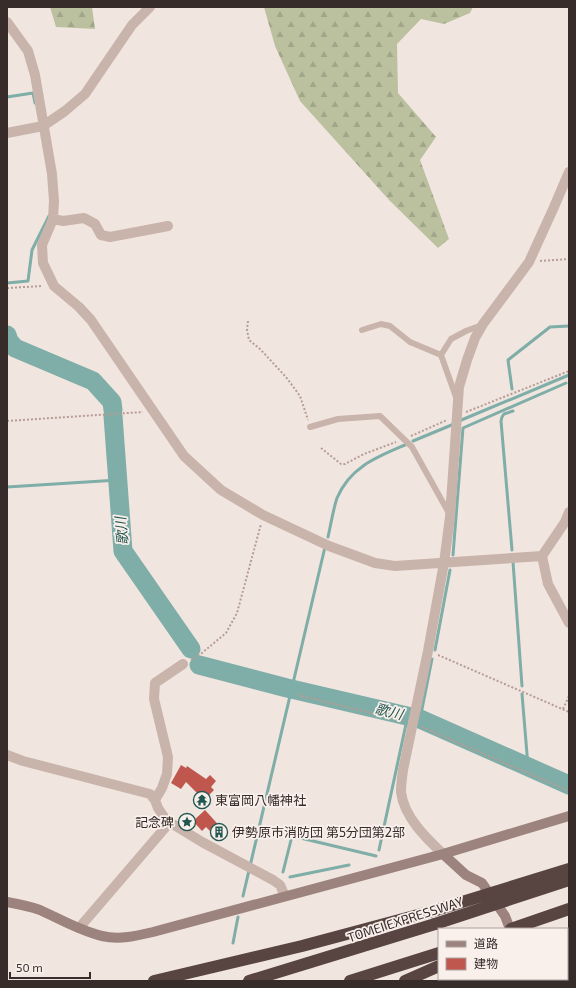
<svg xmlns="http://www.w3.org/2000/svg" width="576" height="988" viewBox="0 0 576 988" font-family="'Exo 2','Noto Sans JP',sans-serif">
	<style>
		.forest { fill: url(#forest-firs) }
		.lines { fill: none; stroke-linecap: round; stroke-linejoin: round }
		.stream { stroke: #7fada7; stroke-width: 3 }
		.river { stroke: #7fada7; stroke-width: 19 }
		.building { fill: #bf574f }
		.path { stroke: #b59d95; stroke-width: 2; stroke-dasharray: 2 2; stroke-linecap: butt }
		.lane { stroke: #c9b4ab; stroke-width: 6 }
		.street { stroke: #c9b4ab; stroke-width: 10 }
		.secondary { stroke: #9d837d; stroke-width: 10 }
		.highway { stroke: #584542; stroke-width: 12 }
		.highway-bridge { stroke: #584542; stroke-width: 12 }
		.labels { text-anchor: middle; dominant-baseline: central; stroke-width: 3.5; stroke-linejoin: round; paint-order: stroke }
		.poi-label { font-size: 13px; fill: #372c2a; stroke: #f9f0eb; text-anchor: start }
		.street-label { font-size: 13px; fill: #372c2a; stroke: #f9f0eb }
		.water-label { font-size: 14px; font-style: italic; fill: #225751; stroke: #f9f0eb }
	</style>
	<defs>
		<pattern id="forest-firs" width="22" height="20" patternUnits="userSpaceOnUse"><rect width="22" height="20" fill="#bbc09f"/><path d="M5 1l3.5 6h-7zM16 11l3.5 6h-7z" fill="#a1a589"/></pattern>
	</defs>
	<rect width="100%" height="100%" fill="#f1e5df"/>
	<path class="forest" d="M 50,7 L 92,7 L 95,29 L 56,27 Z
		M 264,7 L 473,7 L 470,13 L 444,24 L 421,19 L 397,44 L 398,93 L 436,137 L 420,160 L 449,239 L 438,248 L 390,201 L 300,101 L 275,46 Z"/>
	<g class="lines">
		<path class="stream" d="M 7,97 L 33,93 L 35,103
			M 7,283 L 28,281 L 32,250 L 49,216
			M 512,389 L 508,360 L 550,327 L 569,326
			M 459,421 L 569,375
			M 413,441 L 454,424
			M 7,487 L 118,480
			M 328,537 C 331,524 333,510 337,498 C 350,467 377,457 405,445
			M 512,550 L 501,421 L 502,417 L 504,414 L 513,411
			M 453,555 L 463,428 L 566,383
			M 513,562 L 522,686
			M 435,650 L 450,570
			M 522,694 L 528,766
			M 420,719 L 432,659
			M 379,850 L 406,724
			M 283,872 L 292,836 L 376,856
			M 290,877 L 349,865
			M 243,896 L 325,547
			M 233,943 L 238,917"/>
		<path class="river" d="M 7,335 L 9,341 L 15,348 L 93,381 L 112,402 L 113,410
			M 113,416 L 123,551 L 191,649
			M 199,665 L 287,688 L 420,719 L 569,785"/>
	</g>
	<path class="building" d="M 181,765 L 186,768 L 187,766 L 206,779 L 210,775 L 216,781 L 211,787 L 214,790 L 204,800 L 186,782 L 181,789 L 171,783 Z
		M 205,810 L 225,832 L 218,839 L 206,827 L 202,831 L 193,821 Z"/>
	<g class="lines">
		<path class="path" d="M 540,261 L 569,259
			M 7,288 L 43,286
			M 248,321 L 247,330 L 249,340 L 260,349 L 286,377 L 300,396 L 308,420
			M 466,412 L 569,371
			M 7,421 L 143,412
			M 411,436 L 447,420
			M 321,448 L 341,464 L 345,464 L 364,454 L 396,442
			M 438,655 L 569,712
			M 191,660 L 202,653 L 226,633 L 237,613 L 261,524
			M 298,695 L 404,721
			M 563,709 L 569,696
			M 422,727 L 569,791"/>
		<path class="lane" d="M 362,330 L 381,324 L 390,326 L 410,342 L 441,355 L 456,397
			M 441,355 L 451,339 L 466,331 L 482,325
			M 310,427 L 338,419 L 380,416 L 412,447 L 450,515
			M 492,981 L 492,979"/>
		<path class="street" d="M 7,22 L 28,51 L 35,75 L 52,174 L 54,201 L 53,219 L 42,245 L 43,263 L 54,286 L 79,307 L 91,320 L 184,456 L 221,490 L 263,515 L 329,546 L 375,563 L 395,566 L 542,556 L 565,522 L 569,512
			M 7,133 L 43,126 L 65,111 L 85,94 L 132,25 L 150,7
			M 53,219 L 63,221 L 84,218 L 95,224 L 101,235 L 110,237 L 168,226
			M 542,556 L 548,584 L 569,623
			M 7,755 L 23,761 L 150,794 L 155,800 L 158,808 L 166,820 L 202,842 L 273,880 L 280,885 L 285,896
			M 155,800 L 162,788 L 167,774 L 168,757 L 154,699 L 155,683 L 183,664
			M 443,854 C 426,838 404,817 401,792 C 401,785 402,777 403,770 L 428,651 L 444,563 L 450,517 L 458,401 L 459,387 L 467,360 L 475,338 L 483,324 L 529,262 L 554,207 L 569,172
			M 79,928 L 170,822"/>
		<path class="secondary" d="M 443,854 L 466,875 L 482,883 L 505,916 L 510,929
			M 7,902 C 18,904 29,906 40,910 C 60,919 80,931 102,936 C 119,940 136,936 153,932 L 443,854 L 569,816
			M 524,979 L 524,981"/>
		<path class="highway" d="M 511,929 L 569,909
			M 154,981 L 302,946 L 433,911
			M 249,981 L 435,924
			M 350,981 L 439,953
			M 405,981 L 439,966"/>
		<path class="highway-bridge" d="M 433,911 L 569,869
			M 435,924 L 569,880"/>
	</g>
	<defs>
		<g id="temple-ring" transform="scale(0.9)"><circle r="9.5" fill="#f9f0eb" stroke="#225751" stroke-width="1.5"/><path d="M0-6L5-2H3V0L6.5 2.5H4V6H1.5V3h-3V6H-4V2.5H-6.5L-3 0V-2H-5Z" fill="#225751"/></g>
		<g id="sight-ring" transform="scale(0.9)"><circle r="9.5" fill="#f9f0eb" stroke="#225751" stroke-width="1.5"/><path d="M0-6L1.8-2.2L6-1.7L2.9 1.2L3.7 5.4L0 3.3L-3.7 5.4L-2.9 1.2L-6-1.7L-1.8-2.2Z" fill="#225751"/></g>
		<g id="building-ring" transform="scale(0.9)"><circle r="9.5" fill="#f9f0eb" stroke="#225751" stroke-width="1.5"/><path d="M-4-6H4V6H1V3H-1V6H-4ZM-2.5-4.3h1.7v1.8h-1.7ZM.8-4.3h1.7v1.8H.8ZM-2.5-1h1.7V.8h-1.7ZM.8-1h1.7V.8H.8Z" fill="#225751"/></g>
	</defs>
	<g fill-rule="evenodd">
		<use href="#temple-ring" x="202" y="800"/>
		<use href="#sight-ring" x="187" y="822"/>
		<use href="#building-ring" x="219" y="832"/>
	</g>
	<g class="labels">
		<g class="poi-label">
			<text x="215" y="800">東富岡八幡神社</text>
			<text x="174" y="822" text-anchor="end">記念碑</text>
			<text x="232" y="832">伊勢原市消防団 第5分団第2部</text>
		</g>
		<g class="street-label">
			<text transform="translate(405 919) rotate(-18)">TOMEI EXPRESSWAY</text>
		</g>
		<g class="water-label">
			<text transform="translate(121 531) rotate(-95)">歌川</text>
			<text transform="translate(389 711) rotate(14)">歌川</text>
		</g>
	</g>
	<rect width="576" height="988" fill="none" stroke="#372c2a" stroke-width="16"/>
	<rect x="438" y="928" width="130" height="52" fill="#f9f0eb" stroke="#aba29e"/>
	<rect x="446" y="941" width="20" height="6" fill="#9d837d" stroke="#aba29e"/>
	<text x="474" y="948" font-size="12" fill="#372c2a">道路</text>
	<rect x="446" y="958" width="20" height="12" fill="#bf574f" stroke="#aba29e"/>
	<text x="474" y="968" font-size="12" fill="#372c2a">建物</text>
	<path d="M10 972v6h80v-6" fill="none" stroke="#372c2a" stroke-width="2"/>
	<text x="16" y="972" font-size="12" fill="#372c2a" stroke="#f9f0eb" stroke-width="3" paint-order="stroke">50 m</text>
</svg>
